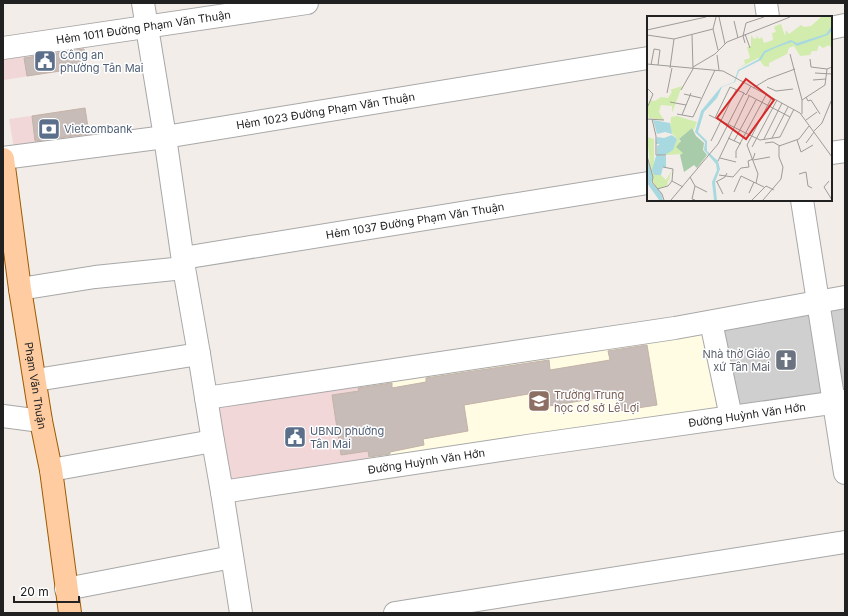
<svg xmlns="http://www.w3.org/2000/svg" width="848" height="616" viewBox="0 0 848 616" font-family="Inter,sans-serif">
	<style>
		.commercial { fill: #f2d7d9 }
		.education { fill: #fffce3 }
		.religious { fill: #cfcfcf }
		.building { fill: #c7bcb7; stroke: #c4b3a9 }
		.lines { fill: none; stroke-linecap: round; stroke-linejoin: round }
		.minor-casing { stroke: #a8a8a8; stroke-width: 24 }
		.major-casing { stroke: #9e5a00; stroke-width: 24 }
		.minor { stroke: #fff; stroke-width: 22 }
		.major { stroke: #fecca0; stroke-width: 22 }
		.labels { text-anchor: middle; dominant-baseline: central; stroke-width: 3; stroke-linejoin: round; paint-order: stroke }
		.street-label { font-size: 11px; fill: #212121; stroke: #fff }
		.service-label { font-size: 11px; fill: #4e5e75; stroke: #fff; text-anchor: start }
		.worship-label { font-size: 11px; fill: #5b616d; stroke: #fff; text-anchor: end }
		.education-label { font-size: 11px; fill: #785e54; stroke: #fff; text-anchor: start }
		.inset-road { fill: none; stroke: #9e9b98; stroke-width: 1 }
		.view { fill: #d62828; fill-opacity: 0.15; stroke: #d62828; stroke-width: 2 }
		.inset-edge { fill: none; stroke: #212121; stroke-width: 2 }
	</style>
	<rect width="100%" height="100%" fill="#f2ede8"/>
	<path class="commercial" d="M 83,43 L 87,67 L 4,80 L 3,55 Z
		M 85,108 L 90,138 L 14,149 L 9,119 Z
		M 358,384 L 370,463 L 232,486 L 219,405 Z"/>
	<path class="education" d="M 704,331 L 721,410 L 370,463 L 358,384 Z"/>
	<path class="religious" d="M 845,305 L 845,393 L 738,408 L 718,328 Z"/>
	<path class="building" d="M 84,49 L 87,67 L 27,76 L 24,58 Z
		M 85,108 L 89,134 L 35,141 L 32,116 Z
		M 647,345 L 657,405 L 618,411 L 616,395 L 543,407 L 540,392 L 464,405 L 468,431 L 423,439 L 424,445 L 390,452 L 390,454 L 369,457 L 368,451 L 341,455 L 332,395 L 359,391 L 358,388 L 392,383 L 392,388 L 426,382 L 426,378 L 549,360 L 550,370 L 610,360 L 608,351 Z"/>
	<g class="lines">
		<g class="minor-casing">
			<g id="minor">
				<path d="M 143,3 L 165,137 L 184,268 L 199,354 L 213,441"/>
				<path d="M 766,3 L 768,17"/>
				<path d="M 831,28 L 845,25"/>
				<path id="s1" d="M 3,48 L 307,3"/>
				<path d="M 831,153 L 845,151"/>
				<path id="s2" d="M 3,158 L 165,137 L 648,58"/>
				<path d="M 802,200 L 845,473"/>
				<path id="s3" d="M 183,258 L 648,183"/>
				<path d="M 20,289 L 95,277 L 184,268"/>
				<path d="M 711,322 L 731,417"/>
				<path d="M 36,380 L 199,354"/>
				<path d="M 206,398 L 675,328 L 845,297"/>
				<path d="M 3,416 L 41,421"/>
				<path id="s4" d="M 51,470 L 213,441 L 222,492 L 534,445 L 845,401"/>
				<path d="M 222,492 L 241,613"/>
				<path d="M 66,589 L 232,557"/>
				<path d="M 395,613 L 845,542"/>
			</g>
		</g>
		<g class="major-casing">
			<g id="major">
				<path id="s5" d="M 3,159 L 20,289 L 41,421 L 51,470 L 70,613"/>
			</g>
		</g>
		<use href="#minor" class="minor"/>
		<use href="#major" class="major"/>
	</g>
	<defs>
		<g id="civic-square" transform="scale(1.15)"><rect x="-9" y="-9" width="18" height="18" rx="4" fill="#5c6f8a" stroke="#fff"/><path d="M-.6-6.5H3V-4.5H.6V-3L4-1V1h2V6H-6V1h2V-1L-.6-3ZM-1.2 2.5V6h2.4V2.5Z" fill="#fff"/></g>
		<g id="bank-square" transform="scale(1.15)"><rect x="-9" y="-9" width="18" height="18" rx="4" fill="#5c6f8a" stroke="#fff"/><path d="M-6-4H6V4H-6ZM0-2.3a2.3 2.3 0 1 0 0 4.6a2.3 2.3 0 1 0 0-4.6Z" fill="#fff"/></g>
		<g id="church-square" transform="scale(1.15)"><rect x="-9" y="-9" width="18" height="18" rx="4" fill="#6b7280" stroke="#fff"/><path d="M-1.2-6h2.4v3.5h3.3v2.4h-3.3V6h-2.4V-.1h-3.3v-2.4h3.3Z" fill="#fff"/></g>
		<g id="school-square" transform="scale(1.15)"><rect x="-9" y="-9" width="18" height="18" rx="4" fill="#8d6e63" stroke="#fff"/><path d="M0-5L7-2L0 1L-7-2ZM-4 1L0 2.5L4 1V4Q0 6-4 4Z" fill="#fff"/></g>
	</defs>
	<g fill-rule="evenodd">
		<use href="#civic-square" x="45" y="61"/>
		<use href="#bank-square" x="49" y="129"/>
		<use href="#church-square" x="786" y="360"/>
		<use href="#school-square" x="539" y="401"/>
		<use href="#civic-square" x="295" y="437"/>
	</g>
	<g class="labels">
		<g class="street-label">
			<text stroke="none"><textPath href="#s1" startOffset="142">Hẻm 1011 Đường Phạm Văn Thuận</textPath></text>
			<text stroke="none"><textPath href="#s2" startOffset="326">Hẻm 1023 Đường Phạm Văn Thuận</textPath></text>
			<text stroke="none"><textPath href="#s3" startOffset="235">Hẻm 1037 Đường Phạm Văn Thuận</textPath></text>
			<text stroke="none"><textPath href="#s5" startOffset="229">Phạm Văn Thuận</textPath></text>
			<text stroke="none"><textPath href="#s4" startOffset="747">Đường Huỳnh Văn Hớn</textPath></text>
			<text stroke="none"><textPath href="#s4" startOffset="423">Đường Huỳnh Văn Hớn</textPath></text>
		</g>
		<g class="service-label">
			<text x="60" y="55">Công an<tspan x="60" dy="13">phường Tân Mai</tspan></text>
			<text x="64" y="129">Vietcombank</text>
			<text x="310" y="431">UBND phường<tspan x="310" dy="13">Tân Mai</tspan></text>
		</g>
		<g class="worship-label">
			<text x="770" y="354">Nhà thờ Giáo<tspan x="770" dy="13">xứ Tân Mai</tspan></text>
		</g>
		<g class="education-label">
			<text x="554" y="395">Trường Trung<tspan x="554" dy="13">học cơ sở Lê Lợi</tspan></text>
		</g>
	</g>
	<g transform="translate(647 16)">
		<rect width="185" height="185" fill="#f2ede8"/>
		<path d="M 174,1 L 185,1 L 185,33 L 182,29 L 176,32 L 172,29 L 170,35 L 165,35 L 163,39 L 153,40 L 147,30 L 142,32 L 140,38 L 122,47 L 122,51 L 117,50 L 111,42 L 90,53 L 98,48 L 97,44 L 103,42 L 100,31 L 104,30 L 104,19 L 107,23 L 110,22 L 109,19 L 112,23 L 115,21 L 117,27 L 126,24 L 125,17 L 129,16 L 127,11 L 131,9 L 134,8 L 138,20 L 139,14 L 142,18 L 154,9 L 157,11 L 164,10 ZM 35,70 L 25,97 L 25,90 L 14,89 L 12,96 L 17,104 L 2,102 L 0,92 L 3,84 L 8,85 L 14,81 L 21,82 L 25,76 L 23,74 ZM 30,100 L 50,106 L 47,114 L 45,112 L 32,123 L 37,138 L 18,139 L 27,131 L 30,123 L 23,115 L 24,101 ZM 0,121 L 7,123 L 7,158 L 14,159 L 19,164 L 25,154 L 22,163 L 24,165 L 21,164 L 20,170 L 10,173 L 5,165 Z" fill="#d2ecad"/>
		<path d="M 45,112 L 49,120 L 57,127 L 56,134 L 60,139 L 50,152 L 47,149 L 37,156 L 33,139 L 36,137 L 29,131 L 34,125 L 32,123 Z" fill="#a8cbaa"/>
		<path d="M 185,4 L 185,14 L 181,19 L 150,30 L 145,26 L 128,32 L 118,37 L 114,44 L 92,55 L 88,66 L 75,71 L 70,82 L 57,96 L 51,116 L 60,125 L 60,135 L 71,145 L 73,153 L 68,166 L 70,184 L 67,184 L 65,166 L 70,154 L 69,148 L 57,134 L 58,126 L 48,116 L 54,95 L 74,71 L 87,66 L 91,54 L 112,43 L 117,35 L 144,24 L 150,27 L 179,18 L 184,11 ZM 6,104 L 23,107 L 25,118 L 18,116 L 10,118 ZM 25,119 L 30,123 L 26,134 L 18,139 L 10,140 L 10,130 L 13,128 L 9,128 L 10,121 L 17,122 ZM 9,140 L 19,140 L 19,151 L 16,151 L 14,159 L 7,159 L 5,154 ZM 0,142 L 6,161 L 4,166 L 14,177 L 16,184 L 12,184 L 0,167 Z" fill="#a8d9e0"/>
		<path class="inset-road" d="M 69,1 L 66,13 L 71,34M 72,1 L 78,28M 87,5 L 91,22M 0,14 L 59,1M 98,18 L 103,32M 0,19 L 27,23 L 66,13M 98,27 L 96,20 L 99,7 L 117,1M 143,38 L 155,84M 70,39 L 72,54M 163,43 L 164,51 L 180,53M 0,48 L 76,55 L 153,97 L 185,141M 4,49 L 7,33 L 13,34 L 11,49M 46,51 L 68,38 L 80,26 L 143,1M 23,52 L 27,23M 168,57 L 185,58M 166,64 L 179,63M 120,71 L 129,75 L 146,73M 0,72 L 6,78 L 1,90M 106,72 L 121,63 L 148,53M 34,74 L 46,53 L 45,19M 20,77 L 25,52M 37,78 L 54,82M 101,79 L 143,101M 159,81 L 161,85 L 164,84 L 173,98M 23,86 L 39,89M 30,98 L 46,101 L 68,54M 155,98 L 155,84 L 178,69 L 180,53 L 185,51M 35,99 L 44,77M 62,99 L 113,124 L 133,121 L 147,93M 68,102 L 83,71 L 97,77M 0,103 L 17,104M 5,103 L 9,120 L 9,139 L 19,139M 159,104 L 170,96M 167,115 L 175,107 L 185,83M 81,122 L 94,128M 125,122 L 141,91M 117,123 L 135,87M 150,124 L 154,136 L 166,129M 64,125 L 89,74M 87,125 L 109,84M 118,127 L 126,126 L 133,130M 159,127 L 167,116M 105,131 L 130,84M 0,140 L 6,161 L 5,166 L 15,178 L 17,184M 73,142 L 89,146M 89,142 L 89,135 L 119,79M 106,144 L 123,141M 71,145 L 102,80M 16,151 L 26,153 L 25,165 L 36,171M 152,158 L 159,156 L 161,170 L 165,172M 72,159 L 86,161 L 94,152 L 102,151 L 101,145 L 106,143 L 108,137M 43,161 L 48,170 L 45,183 L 48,184M 182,165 L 177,171 L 185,184M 69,166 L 78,161 L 80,157M 70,166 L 76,178M 109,167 L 111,158 L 100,129 L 125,81M 48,170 L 60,176M 10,173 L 21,170 L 25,165M 87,176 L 94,160 L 117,171M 102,177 L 107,166M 24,184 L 71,128 L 97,77 L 99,79 L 104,70M 105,184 L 119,170 L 127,174M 116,184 L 134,163 L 136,151 L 132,141 L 132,130 L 152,123 L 162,110"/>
		<path class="view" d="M 99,63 L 127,84 L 99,123 L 70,102 Z"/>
		<rect width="185" height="185" class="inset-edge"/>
	</g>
	<rect width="848" height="616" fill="none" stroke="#212121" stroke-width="8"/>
	<path d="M14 596v6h65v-6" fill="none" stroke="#212121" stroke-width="2"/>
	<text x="20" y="596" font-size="12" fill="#212121" stroke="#ffffff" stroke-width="3" paint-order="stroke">20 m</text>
</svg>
